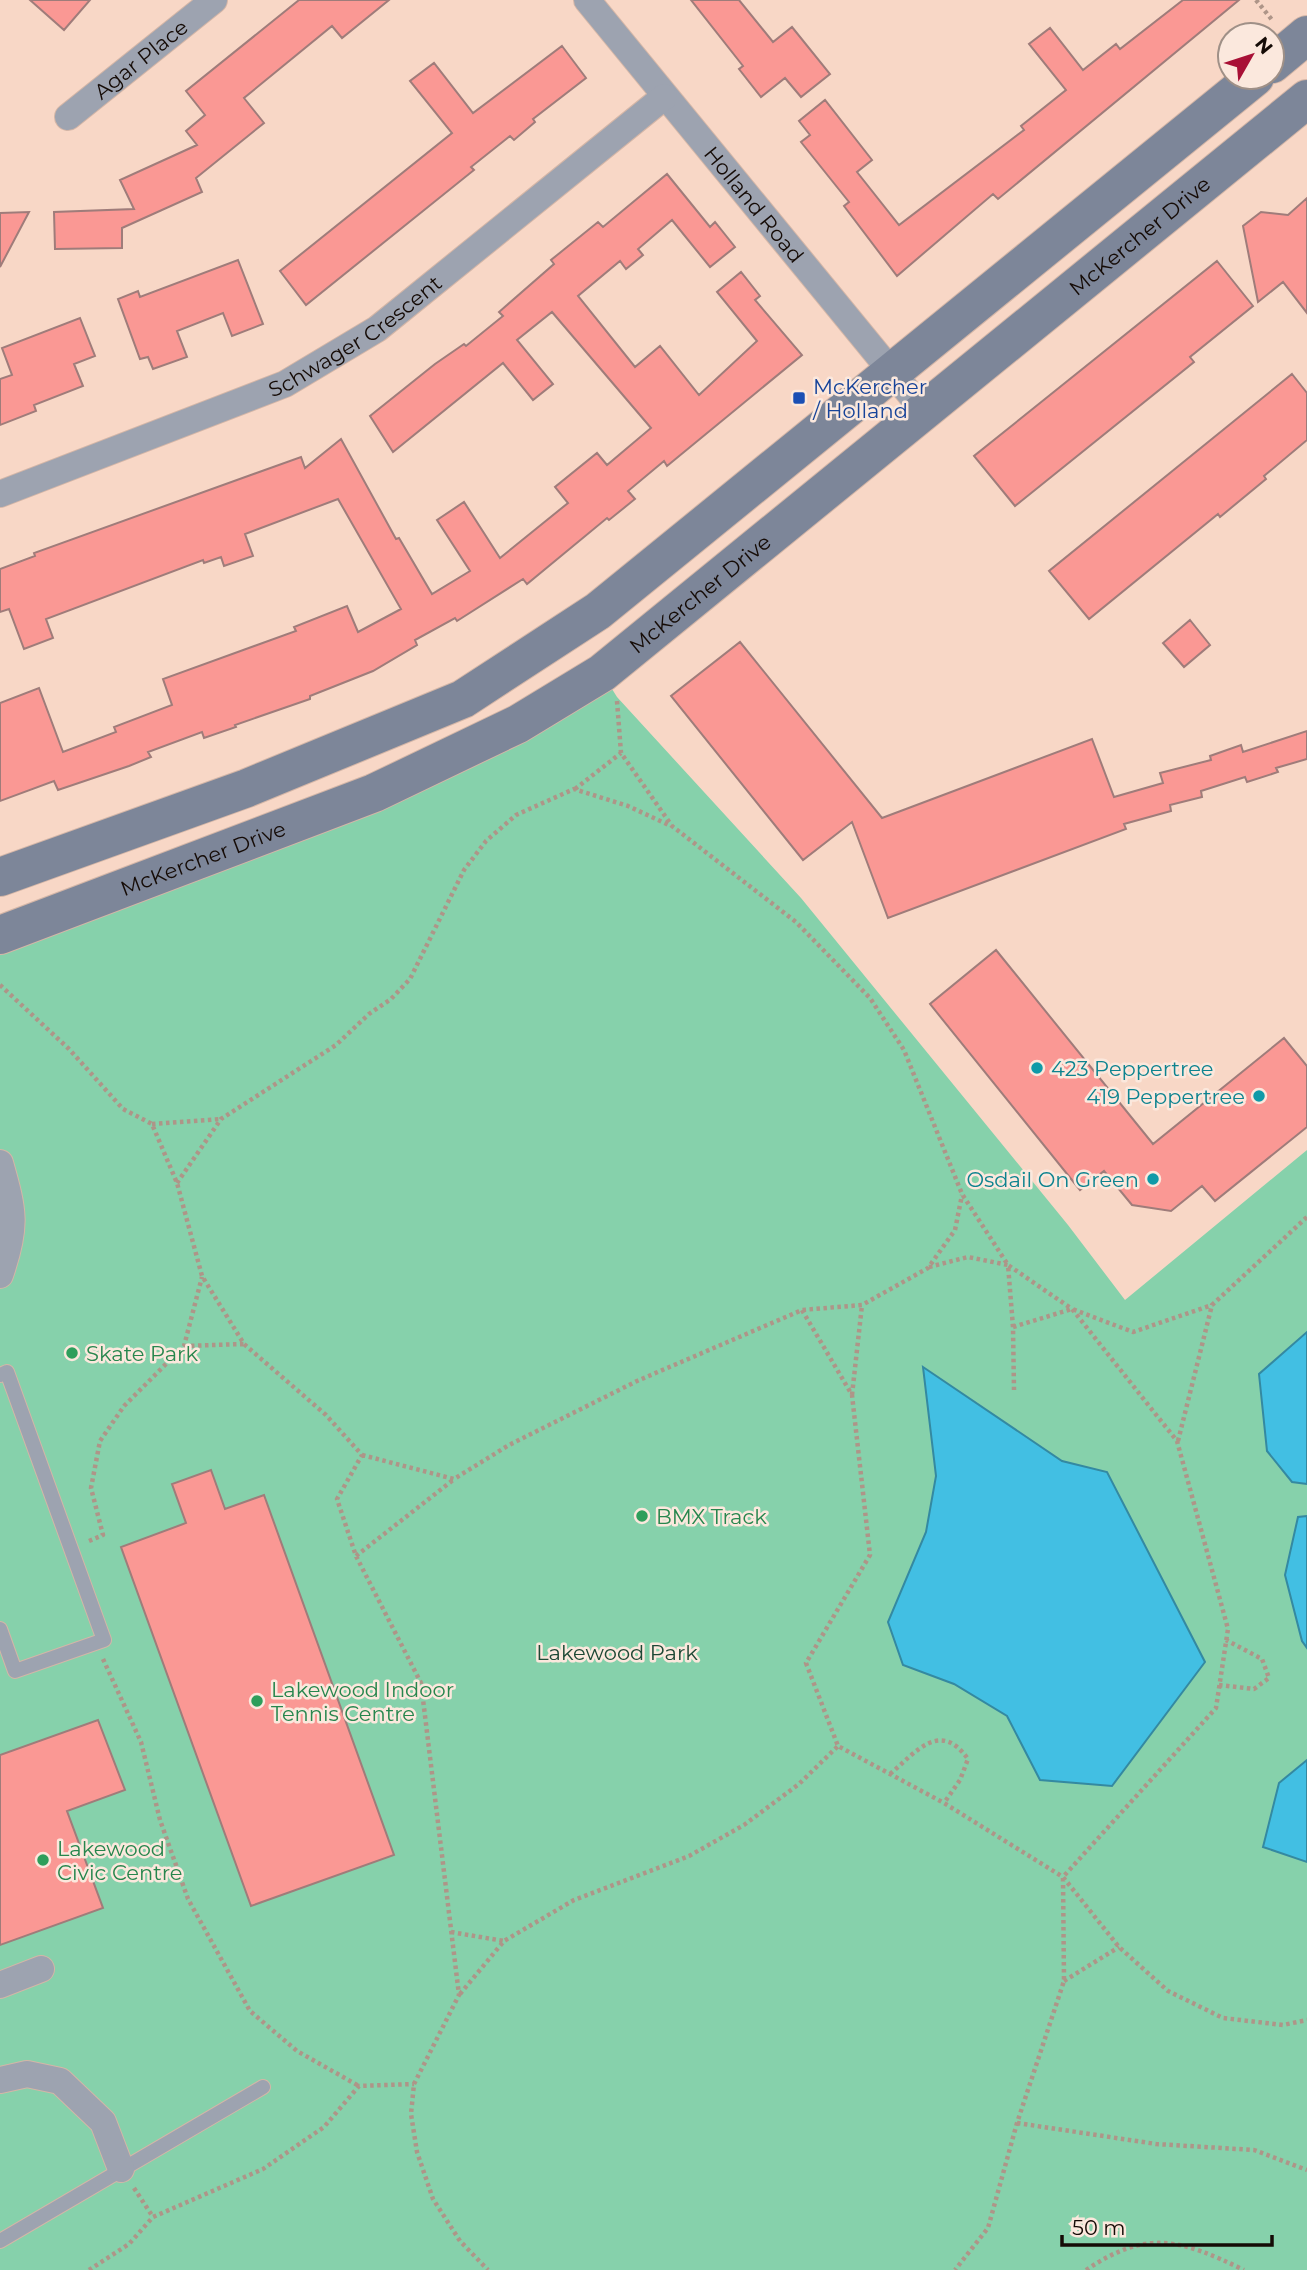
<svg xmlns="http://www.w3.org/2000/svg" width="1307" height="2270" viewBox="0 0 1307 2270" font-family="Montserrat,sans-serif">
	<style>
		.green { fill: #86d1ab }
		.water { fill: #42bfe3; stroke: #3489a1; stroke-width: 2 }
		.building { fill: #fa9894; stroke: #9f7c7a; stroke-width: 2 }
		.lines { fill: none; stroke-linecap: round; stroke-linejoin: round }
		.lane-casing { stroke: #d4b6a7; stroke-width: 16 }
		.street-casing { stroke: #d4b6a7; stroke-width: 28 }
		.secondary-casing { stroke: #d4b6a7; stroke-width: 40 }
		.path { stroke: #ae9588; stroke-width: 4.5; stroke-dasharray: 3.5 3.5; stroke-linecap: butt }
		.lane { stroke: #9da3b0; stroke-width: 14 }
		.street { stroke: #9da3b0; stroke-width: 26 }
		.secondary { stroke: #7d8699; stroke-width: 38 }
		.transit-dot { fill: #1a4fb4; stroke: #fbe8dd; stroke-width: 2.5 }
		.culture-dot { fill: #0f9aa8; stroke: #fbe8dd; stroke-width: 2.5 }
		.leisure-dot { fill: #2e9e5b; stroke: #fbe8dd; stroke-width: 2.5 }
		.labels { text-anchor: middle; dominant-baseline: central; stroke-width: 5; stroke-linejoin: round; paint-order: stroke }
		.street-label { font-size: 21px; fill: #150b06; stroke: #fbe8dd }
		.transit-label { font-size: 21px; fill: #164399; stroke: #fbe8dd; text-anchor: start }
		.culture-label { font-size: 21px; fill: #0d838f; stroke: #fbe8dd; text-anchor: end }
		.leisure-label { font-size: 21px; fill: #27864d; stroke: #fbe8dd; text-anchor: start }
		.park-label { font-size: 21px; fill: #1d4835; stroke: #fbe8dd }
	</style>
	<rect width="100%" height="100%" fill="#f8d7c6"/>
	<path class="green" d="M 602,673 L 617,697 L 801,898 L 1068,1225 L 1125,1300 L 1307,1150 L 1307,1335 L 1292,1482 L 1307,1484 L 1307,2270 L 0,2270 L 0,933 L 374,793 Z"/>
	<path class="water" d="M 1307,1332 L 1307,1484 L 1292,1482 L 1267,1451 L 1259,1374 Z
		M 923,1367 L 1062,1461 L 1107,1472 L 1205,1662 L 1112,1786 L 1040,1780 L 1007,1716 L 954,1684 L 903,1665 L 888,1622 L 926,1532 L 936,1476 Z
		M 1307,1516 L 1307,1648 L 1302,1641 L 1285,1575 L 1298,1517 Z
		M 1307,1760 L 1307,1862 L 1263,1847 L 1279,1783 Z"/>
	<path class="building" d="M 30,0 L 90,0 L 64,30 Z
		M 299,0 L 389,0 L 342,38 L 332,26 L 244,98 L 264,123 L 196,178 L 202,192 L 122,228 L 122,248 L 55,249 L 54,212 L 134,209 L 120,180 L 197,145 L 186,131 L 205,115 L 186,91 Z
		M 691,0 L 739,0 L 773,42 L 792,27 L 830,74 L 801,97 L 785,78 L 761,97 L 739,69 L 743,66 Z
		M 1183,0 L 1239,0 L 998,199 L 993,194 L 897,276 L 844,206 L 849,202 L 801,142 L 810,135 L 799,121 L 825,100 L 872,160 L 857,172 L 899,225 L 1024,130 L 1021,126 L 1066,90 L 1029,44 L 1050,28 L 1083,70 L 1116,44 L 1120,49 Z
		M 562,46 L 586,78 L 533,119 L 535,122 L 514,140 L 510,136 L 471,167 L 474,170 L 306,305 L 280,271 L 452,133 L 410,81 L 434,63 L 473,113 Z
		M 667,174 L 710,227 L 715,222 L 735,247 L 710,267 L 672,220 L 638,249 L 643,255 L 626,269 L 620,261 L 578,296 L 635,367 L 660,346 L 699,395 L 757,341 L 717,292 L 741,272 L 760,296 L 755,300 L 802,355 L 667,466 L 664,461 L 628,491 L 635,499 L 609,520 L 607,518 L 527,584 L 523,579 L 457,621 L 455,618 L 415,640 L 417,645 L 373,671 L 310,696 L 310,699 L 235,725 L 236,727 L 204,738 L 202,732 L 148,752 L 151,757 L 129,766 L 58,790 L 54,781 L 0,801 L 0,703 L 39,688 L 63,752 L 116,732 L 114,727 L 172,705 L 163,679 L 296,631 L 294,627 L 347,606 L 358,632 L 401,609 L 338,499 L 245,534 L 253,556 L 224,566 L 221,557 L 204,563 L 203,560 L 46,619 L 53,638 L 24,649 L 9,609 L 0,612 L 0,569 L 35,556 L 34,553 L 301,457 L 305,468 L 341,439 L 396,539 L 399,538 L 432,594 L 470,571 L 437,520 L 464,502 L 500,558 L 568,503 L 555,487 L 597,453 L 607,465 L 651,428 L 552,312 L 517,340 L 553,384 L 533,400 L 503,363 L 393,452 L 370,416 L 435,364 L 464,344 L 466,346 L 503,316 L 499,312 L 554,264 L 551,260 L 598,222 L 603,227 Z
		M 1307,198 L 1307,313 L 1283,282 L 1258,302 L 1243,226 L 1261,212 L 1288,215 Z
		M 29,212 L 0,267 L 0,213 Z
		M 238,260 L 263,324 L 232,336 L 223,313 L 177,331 L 187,357 L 153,369 L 148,357 L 140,359 L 118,299 L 138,291 L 140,297 Z
		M 1217,261 L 1253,306 L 1190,357 L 1194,362 L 1015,506 L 974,456 Z
		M 80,318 L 95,356 L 74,364 L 83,386 L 34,405 L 36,411 L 0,425 L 0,379 L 12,375 L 2,348 Z
		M 1292,374 L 1307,393 L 1307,440 L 1264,476 L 1266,479 L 1220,517 L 1218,514 L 1089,619 L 1049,571 Z
		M 1190,620 L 1210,645 L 1184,667 L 1163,643 Z
		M 740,642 L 882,818 L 1092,739 L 1114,797 L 1163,783 L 1160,773 L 1211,760 L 1210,756 L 1241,745 L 1243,752 L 1307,731 L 1307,759 L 1276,768 L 1278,772 L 1247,782 L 1245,777 L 1201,791 L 1202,797 L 1170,805 L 1171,811 L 1124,824 L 1126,829 L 888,918 L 852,822 L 803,860 L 671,696 Z
		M 996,950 L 1153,1144 L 1284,1038 L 1307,1066 L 1307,1127 L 1215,1201 L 1202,1186 L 1171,1211 L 1132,1205 L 1104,1171 L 1080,1190 L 930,1004 Z
		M 211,1470 L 225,1509 L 264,1495 L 394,1855 L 251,1906 L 121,1547 L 186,1523 L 172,1484 Z
		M 98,1720 L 125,1790 L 67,1811 L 103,1908 L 0,1945 L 0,1755 Z"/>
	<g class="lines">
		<g class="lane-casing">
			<path id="lane" d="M 0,1375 L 7,1372 L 104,1640 L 15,1671 L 0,1629
				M 0,2241 L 263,2087"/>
		</g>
		<g class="street-casing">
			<g id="street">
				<path id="s1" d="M 587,0 L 923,410"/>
				<path id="s2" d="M 68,117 L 214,0"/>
				<path id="s3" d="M 0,494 L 285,384 L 377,329 L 664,97"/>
				<path d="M 0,1163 C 14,1212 17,1226 0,1275"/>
				<path d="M 0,1985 L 41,1969"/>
				<path d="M 0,2080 L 27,2074 L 60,2081 L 103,2122 L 121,2169"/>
			</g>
		</g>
		<g class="secondary-casing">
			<g id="secondary">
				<path d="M 1272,64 L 1307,35"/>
				<path d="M 0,877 L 247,788 L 463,699 L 598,611 L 1255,77"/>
				<path id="s4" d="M 0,935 L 374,793 L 518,724 L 602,673 L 1307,99"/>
			</g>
		</g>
		<path class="path" d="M 1256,0 L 1273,21
			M 617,701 L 621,753 L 672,826 L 796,922 L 870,998 L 904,1050 L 962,1194 L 1008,1265 L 1072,1309 L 1177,1441 L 1228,1629 L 1216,1708 L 1063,1877 L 1064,1981 L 1017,2123 L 988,2228 L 955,2270
			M 575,789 L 621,753
			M 0,985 L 69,1049 L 123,1109 L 152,1124 L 177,1183 L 202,1276 L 244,1344 L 326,1415 L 362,1455 L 337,1499 L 356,1556 L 421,1683 L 459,1995 L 414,2084 L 411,2114 L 417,2152 L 433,2199 L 460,2241 L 488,2270
			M 152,1124 L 220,1119
			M 177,1183 L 221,1119 L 336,1045 L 369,1014 L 391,999 L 410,979 L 464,870 L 486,841 L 516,815 L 574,789 L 628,806 L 671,826
			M 929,1267 L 968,1257 L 1008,1265 L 1013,1327 L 1014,1390
			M 802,1310 L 852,1395 L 870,1555 L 806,1663 L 838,1746 L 944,1803 L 1063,1877 L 1119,1947 L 1168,1991 L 1223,2018 L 1283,2025 L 1307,2020
			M 1013,1327 L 1072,1309 L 1133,1332 L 1212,1305
			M 184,1346 L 244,1344
			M 852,1395 L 862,1305
			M 1178,1441 L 1212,1305 L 1307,1217
			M 362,1455 L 454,1479 L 509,1445 L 637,1381 L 802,1310 L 862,1305 L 928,1268 L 955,1230 L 962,1195
			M 89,1541 L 103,1535 L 91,1488 L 100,1441 L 124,1406 L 184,1346 L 202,1277
			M 356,1556 L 453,1480
			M 103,1659 L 141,1742 L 160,1820 L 188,1899 L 250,2011 L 297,2051 L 359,2086
			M 1219,1685 L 1254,1689 L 1269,1678 L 1262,1659 L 1226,1640
			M 890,1774 C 917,1751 940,1720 968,1759 L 960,1780 L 944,1803
			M 451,1932 L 504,1941
			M 1064,1981 L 1119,1947
			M 460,1994 L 504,1941 L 574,1900 L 689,1856 L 744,1825 L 799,1784 L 838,1746
			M 1017,2123 L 1156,2144 L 1254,2150 L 1307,2170
			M 134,2188 L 153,2217
			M 89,2270 L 129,2244 L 153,2217 L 263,2169 L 324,2127 L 359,2086 L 414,2084
			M 1086,2270 C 1147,2229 1180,2239 1244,2270"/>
		<use href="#lane" class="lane"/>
		<use href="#street" class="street"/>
		<use href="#secondary" class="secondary"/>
	</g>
	<rect class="transit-dot" x="792" y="391" width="14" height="14" rx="3.5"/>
	<g class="culture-dot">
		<circle cx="1037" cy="1068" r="7"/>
		<circle cx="1259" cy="1096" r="7"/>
		<circle cx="1153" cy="1179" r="7"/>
	</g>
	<g class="leisure-dot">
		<circle cx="72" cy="1353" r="7"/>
		<circle cx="642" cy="1516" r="7"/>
		<circle cx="257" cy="1701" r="7"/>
		<circle cx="43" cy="1860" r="7"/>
	</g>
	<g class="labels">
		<g class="street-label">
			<text stroke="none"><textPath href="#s2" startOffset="93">Agar Place</textPath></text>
			<text stroke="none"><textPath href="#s1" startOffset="264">Holland Road</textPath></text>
			<text stroke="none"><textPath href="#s4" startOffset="1351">McKercher Drive</textPath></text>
			<text stroke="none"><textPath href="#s3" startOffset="390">Schwager Crescent</textPath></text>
			<text stroke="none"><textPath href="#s4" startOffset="784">McKercher Drive</textPath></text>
			<text stroke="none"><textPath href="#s4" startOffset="217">McKercher Drive</textPath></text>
		</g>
		<g class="transit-label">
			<text x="813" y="386">McKercher<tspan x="813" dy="24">/ Holland</tspan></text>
		</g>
		<g class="culture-label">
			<text x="1051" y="1068" text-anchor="start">423 Peppertree</text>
			<text x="1245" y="1096">419 Peppertree</text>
			<text x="1139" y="1179">Osdail On Green</text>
		</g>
		<g class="leisure-label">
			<text x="86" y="1353">Skate Park</text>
			<text x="656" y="1516">BMX Track</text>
			<text x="271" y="1689">Lakewood Indoor<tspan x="271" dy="24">Tennis Centre</tspan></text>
			<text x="57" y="1848">Lakewood<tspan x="57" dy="24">Civic Centre</tspan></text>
		</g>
		<g class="park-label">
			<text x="617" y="1652">Lakewood Park</text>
		</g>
	</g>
	<g transform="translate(1251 56) rotate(51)"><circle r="33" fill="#fbe8dd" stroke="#9f9087" stroke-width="2"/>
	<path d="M0-5L12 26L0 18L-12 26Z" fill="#a81036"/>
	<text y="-10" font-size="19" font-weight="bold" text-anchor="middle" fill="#150b06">N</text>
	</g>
	<path d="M1062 2235v10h210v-10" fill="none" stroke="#150b06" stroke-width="3.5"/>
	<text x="1072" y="2235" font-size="21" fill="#150b06" stroke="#fbe8dd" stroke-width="5" paint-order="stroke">50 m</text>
</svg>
